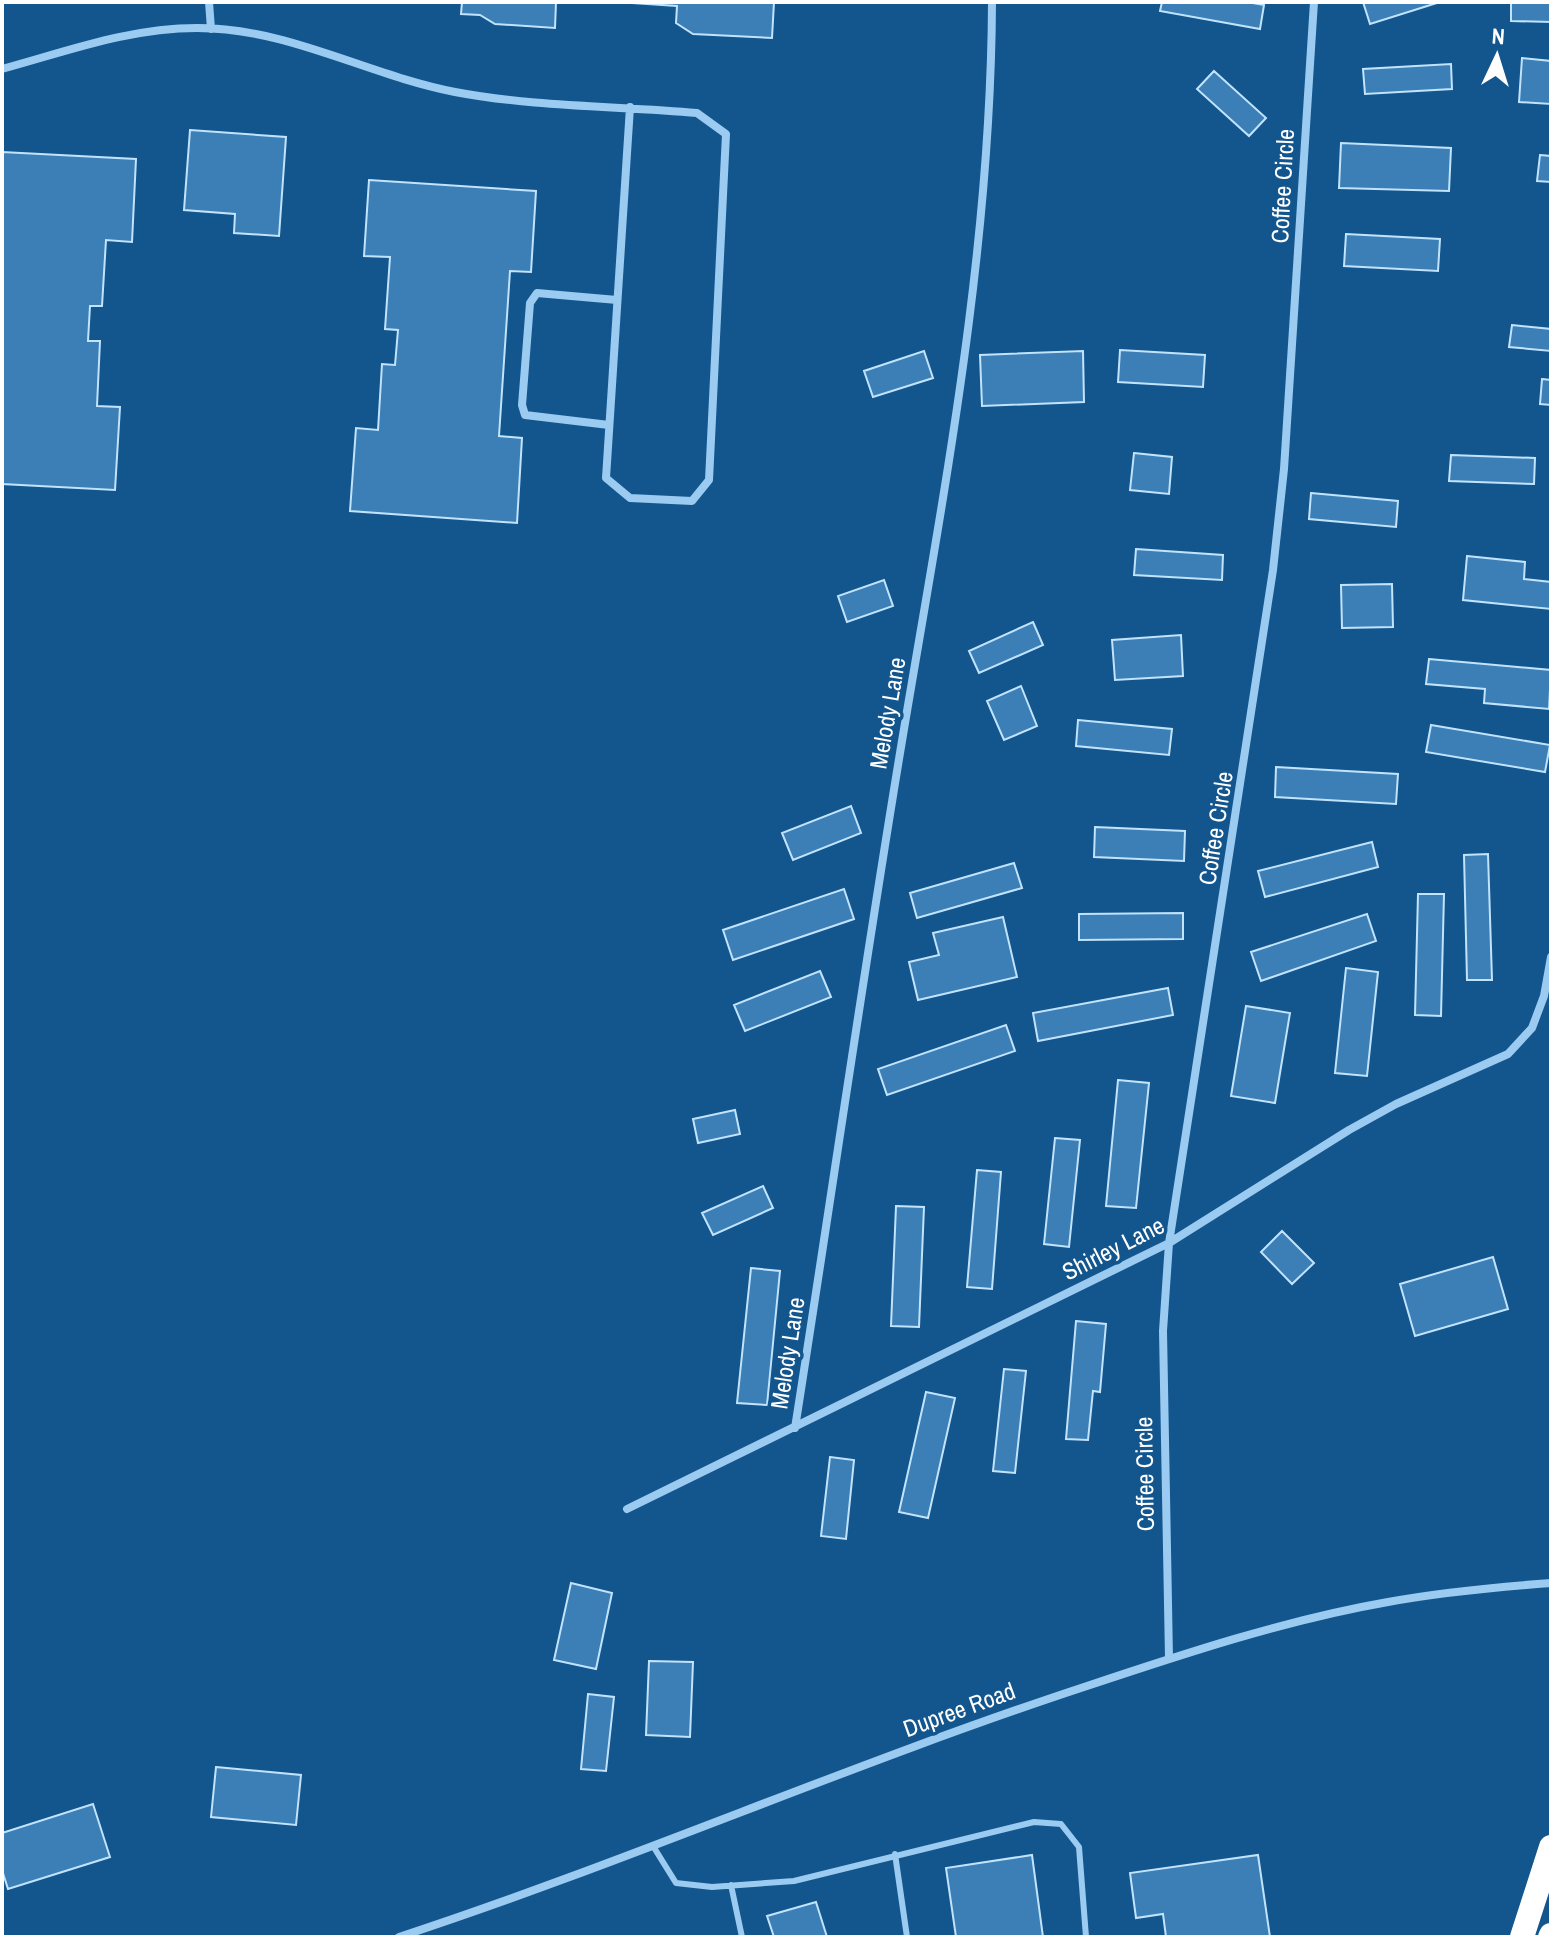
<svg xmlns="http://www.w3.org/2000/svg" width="1553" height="1939" viewBox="0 0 1553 1939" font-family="'Archivo Narrow',sans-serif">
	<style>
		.building { fill: #3b7fb6; stroke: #c2e3fc; stroke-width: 2 }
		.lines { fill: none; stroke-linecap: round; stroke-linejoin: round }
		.lane { stroke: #9bcbf1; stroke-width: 6 }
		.street { stroke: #9bcbf1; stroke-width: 8 }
		.highway { stroke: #fff; stroke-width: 24 }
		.labels { text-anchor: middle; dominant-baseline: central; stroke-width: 7; stroke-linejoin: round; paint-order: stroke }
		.street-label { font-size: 24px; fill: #fff; stroke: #13558d }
	</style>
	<rect width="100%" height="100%" fill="#13558d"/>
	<path class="building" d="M 462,2 L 556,2 L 555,28 L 495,24 L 480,15 L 461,14 Z
		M 617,2 L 774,2 L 772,38 L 693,34 L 676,23 L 677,6 Z
		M 1162,2 L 1247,2 L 1264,5 L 1260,29 L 1160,11 Z
		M 1363,2 L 1440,2 L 1370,24 Z
		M 1511,2 L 1551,2 L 1551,22 L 1511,21 Z
		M 1522,58 L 1551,61 L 1551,104 L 1519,102 Z
		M 1451,64 L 1452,89 L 1365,94 L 1363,69 Z
		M 1214,71 L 1266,118 L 1249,136 L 1197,89 Z
		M 190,130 L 286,137 L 279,236 L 234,233 L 235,214 L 184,210 Z
		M 1341,143 L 1451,148 L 1449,191 L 1339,188 Z
		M 2,152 L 136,159 L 132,242 L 106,240 L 102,306 L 90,306 L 88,341 L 100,341 L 97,406 L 120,407 L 115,490 L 2,484 Z
		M 1540,155 L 1551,156 L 1551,182 L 1537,181 Z
		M 369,180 L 536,191 L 531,272 L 510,271 L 499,436 L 522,438 L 517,523 L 350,511 L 356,428 L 378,430 L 382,364 L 395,365 L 398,330 L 385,329 L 390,257 L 364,256 Z
		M 1346,234 L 1440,239 L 1438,271 L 1344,266 Z
		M 1512,325 L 1551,329 L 1551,351 L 1509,347 Z
		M 1120,350 L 1205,355 L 1203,387 L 1118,382 Z
		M 924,351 L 933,378 L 873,397 L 864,371 Z
		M 1083,351 L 1084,402 L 982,406 L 980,355 Z
		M 1542,379 L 1551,380 L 1551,405 L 1540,404 Z
		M 1134,453 L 1172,457 L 1169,494 L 1130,490 Z
		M 1451,455 L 1535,458 L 1534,484 L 1449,481 Z
		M 1311,493 L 1398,501 L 1396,527 L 1309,519 Z
		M 1136,549 L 1223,555 L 1222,580 L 1134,575 Z
		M 1467,556 L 1525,562 L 1524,579 L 1551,582 L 1551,609 L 1463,600 Z
		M 884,580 L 893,606 L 847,622 L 838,596 Z
		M 1392,584 L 1393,627 L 1342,628 L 1341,585 Z
		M 1033,622 L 1043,645 L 979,673 L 969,651 Z
		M 1181,635 L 1183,676 L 1115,680 L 1112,640 Z
		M 1429,659 L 1551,670 L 1549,709 L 1484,703 L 1485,689 L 1426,684 Z
		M 1021,686 L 1037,726 L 1004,740 L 987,701 Z
		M 1078,720 L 1172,729 L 1169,755 L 1076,746 Z
		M 1431,725 L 1550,745 L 1545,772 L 1426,752 Z
		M 1276,767 L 1398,774 L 1396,804 L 1275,797 Z
		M 851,806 L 861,833 L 793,860 L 782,833 Z
		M 1095,827 L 1185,831 L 1184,861 L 1094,857 Z
		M 1372,842 L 1378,867 L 1265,897 L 1258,871 Z
		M 1488,854 L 1492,980 L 1467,980 L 1464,855 Z
		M 1014,863 L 1022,888 L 917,918 L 910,893 Z
		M 844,889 L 854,919 L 733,960 L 723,930 Z
		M 1418,894 L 1444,894 L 1441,1016 L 1415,1015 Z
		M 1183,913 L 1183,939 L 1079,940 L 1079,914 Z
		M 1367,914 L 1376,941 L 1261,981 L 1251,952 Z
		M 1003,917 L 1017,977 L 918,1000 L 909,962 L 939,955 L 933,933 Z
		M 1346,968 L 1378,972 L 1367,1076 L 1335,1073 Z
		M 820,971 L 831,997 L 745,1031 L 734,1005 Z
		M 1168,988 L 1173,1015 L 1038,1041 L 1033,1013 Z
		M 1246,1006 L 1290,1013 L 1275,1103 L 1231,1096 Z
		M 1006,1025 L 1015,1051 L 887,1095 L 878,1069 Z
		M 1118,1080 L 1149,1083 L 1136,1208 L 1106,1206 Z
		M 735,1110 L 740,1134 L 698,1143 L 693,1119 Z
		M 1055,1138 L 1080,1140 L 1069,1247 L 1044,1244 Z
		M 977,1170 L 1001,1172 L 992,1289 L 967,1287 Z
		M 763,1186 L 773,1208 L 713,1235 L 702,1213 Z
		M 896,1206 L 924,1207 L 919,1327 L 891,1326 Z
		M 1282,1231 L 1314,1263 L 1292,1284 L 1261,1252 Z
		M 1493,1257 L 1508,1309 L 1415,1336 L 1400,1284 Z
		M 751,1268 L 780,1271 L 767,1405 L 737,1403 Z
		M 1076,1321 L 1106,1324 L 1100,1392 L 1093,1391 L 1088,1440 L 1066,1439 Z
		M 1004,1369 L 1026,1371 L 1015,1473 L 993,1471 Z
		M 926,1392 L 955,1398 L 928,1518 L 899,1512 Z
		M 830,1457 L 854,1460 L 846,1539 L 821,1536 Z
		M 571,1583 L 612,1593 L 596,1669 L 554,1660 Z
		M 649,1661 L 693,1662 L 690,1737 L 646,1735 Z
		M 588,1694 L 614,1697 L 606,1771 L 581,1769 Z
		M 216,1767 L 301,1775 L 296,1825 L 211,1817 Z
		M 93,1804 L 110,1857 L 8,1889 L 2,1870 L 2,1833 Z
		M 1032,1855 L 1043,1937 L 956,1937 L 946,1868 Z
		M 1258,1855 L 1270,1937 L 1166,1937 L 1163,1914 L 1136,1918 L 1130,1873 Z
		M 816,1902 L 827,1937 L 774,1937 L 767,1916 Z"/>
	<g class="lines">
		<path class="lane" d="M 653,1846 L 676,1883 L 712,1887 L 794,1881 L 1034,1822 L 1061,1824 L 1079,1847 L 1086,1937
			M 895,1854 L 907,1937
			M 731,1885 L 742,1937"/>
		<path class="street" d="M 209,2 L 211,29
			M 2,69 C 68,51 129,28 197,28 C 289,28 367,75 455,92 C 534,107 618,106 697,113 L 726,134 L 709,480 L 692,501 L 630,498 L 606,478 L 630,107
			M 609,425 L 525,415 L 522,405 L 530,303 L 537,293 L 617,300
			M 795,1428 C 831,1199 864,969 902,741 C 943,496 991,252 992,2
			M 627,1509 L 1169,1243 L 1349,1130 L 1396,1104 L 1508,1054 L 1532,1028 L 1544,996 L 1551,957
			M 1169,1658 L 1163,1331 L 1169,1243 L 1273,570 L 1284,469 L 1314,2
			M 399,1937 C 630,1861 853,1763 1084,1687 C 1183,1654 1285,1620 1388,1602 C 1442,1592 1497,1587 1551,1583"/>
		<path class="highway" d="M 1522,1937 L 1551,1847
			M 1550,1937 L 1551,1935"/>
	</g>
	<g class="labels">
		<g class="street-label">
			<text transform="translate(1282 186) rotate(-87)">Coffee Circle</text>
			<text transform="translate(887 713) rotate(-80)">Melody Lane</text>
			<text transform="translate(1215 828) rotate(-81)">Coffee Circle</text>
			<text transform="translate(1113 1248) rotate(-27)">Shirley Lane</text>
			<text transform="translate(787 1353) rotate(-81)">Melody Lane</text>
			<text transform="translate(1144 1474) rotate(-91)">Coffee Circle</text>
			<text transform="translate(959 1709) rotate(-20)">Dupree Road</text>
		</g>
	</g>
	<rect width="1553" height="1939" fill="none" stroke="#ffffff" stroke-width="8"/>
	<g transform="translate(1497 56) rotate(4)" stroke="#13558d" stroke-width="6" paint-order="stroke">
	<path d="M0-6L14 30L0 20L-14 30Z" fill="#ffffff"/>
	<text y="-12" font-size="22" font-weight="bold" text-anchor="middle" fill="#ffffff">N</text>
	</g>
</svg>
